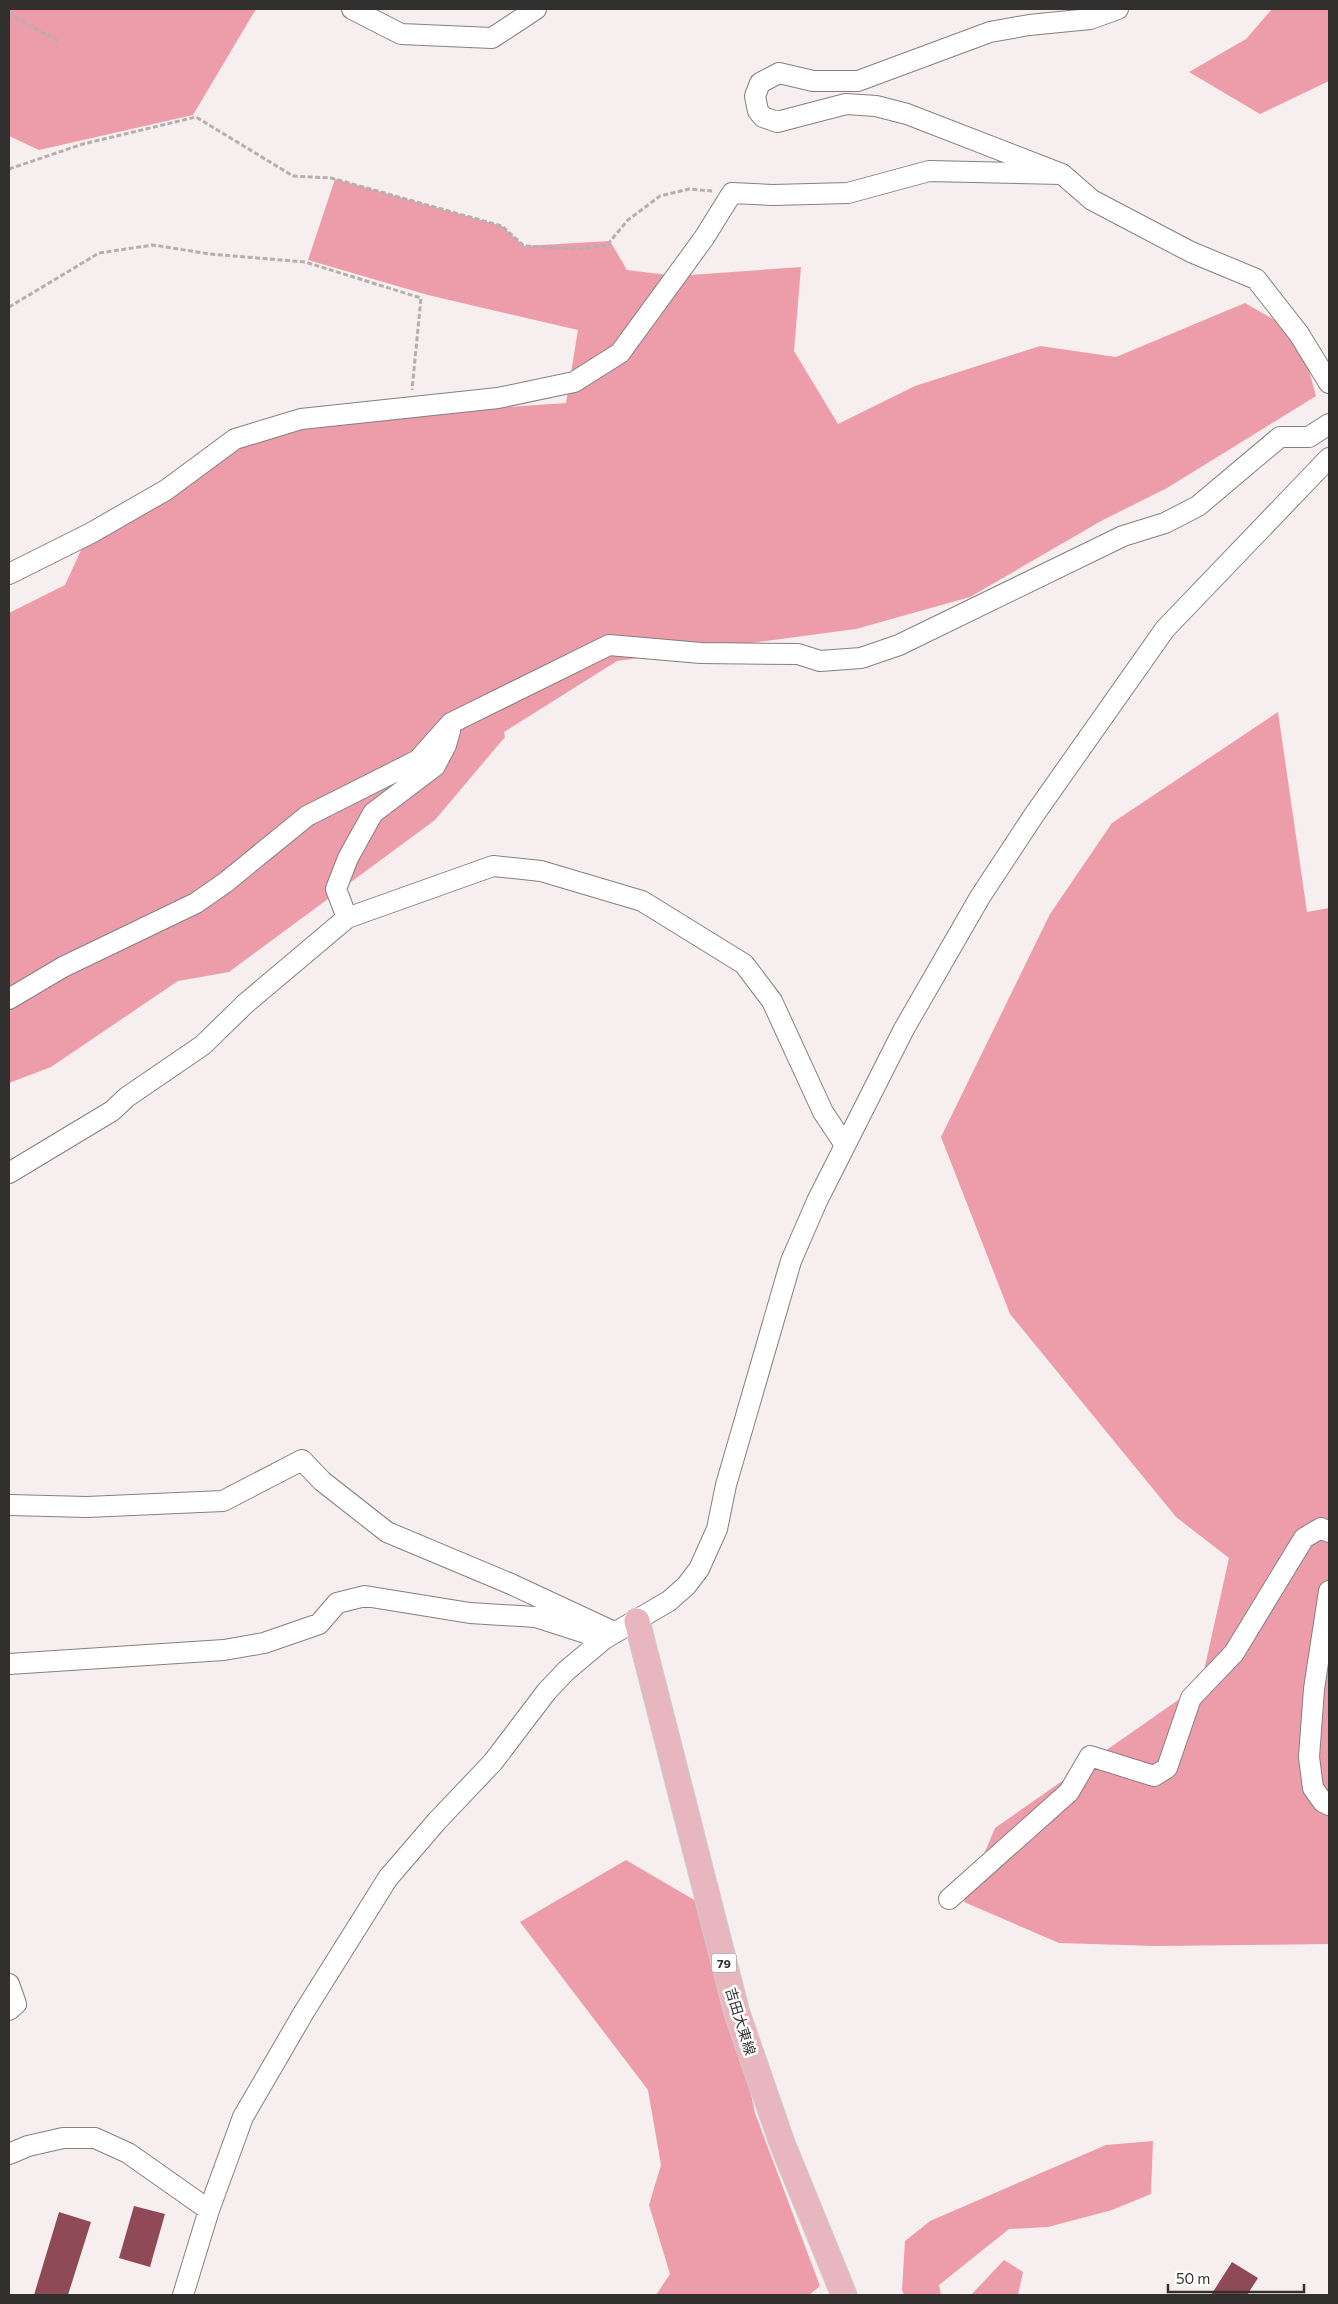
<svg xmlns="http://www.w3.org/2000/svg" width="1338" height="2304" viewBox="0 0 1338 2304" font-family="Commissioner,'Noto Sans JP',sans-serif">
	<style>
		.forest { fill: #ed9daa }
		.building { fill: #904956 }
		.lines { fill: none; stroke-linecap: round; stroke-linejoin: round }
		.minor-casing { stroke: #867f80; stroke-width: 22 }
		.major-casing { stroke: #cecdcd; stroke-width: 27 }
		.path { stroke: #b6afb0; stroke-width: 3; stroke-dasharray: 5 2.5; stroke-linecap: butt }
		.minor { stroke: #fff; stroke-width: 20 }
		.major { stroke: #e7b6be; stroke-width: 25 }
		.labels { text-anchor: middle; dominant-baseline: central; stroke-width: 5; stroke-linejoin: round; paint-order: stroke }
		.shield { fill: #fff; stroke: #706d6d; stroke-width: 1 }
		.shield-label { font-size: 12px; font-weight: bold; fill: #322f2f }
		.street-label { font-size: 14px; fill: #322f2f; stroke: #fff }
	</style>
	<rect width="100%" height="100%" fill="#f7eeef"/>
	<path class="forest" d="M 9,9 L 256,9 L 193,115 L 39,150 L 9,136 Z
		M 1272,9 L 1329,9 L 1329,81 L 1260,114 L 1189,72 L 1246,39 Z
		M 335,179 L 502,226 L 524,246 L 610,241 L 627,270 L 676,276 L 801,267 L 794,351 L 838,424 L 915,386 L 1040,346 L 1116,357 L 1245,303 L 1299,334 L 1316,396 L 1167,488 L 1101,521 L 970,597 L 856,629 L 617,661 L 504,732 L 505,737 L 435,820 L 229,972 L 178,981 L 51,1067 L 9,1083 L 9,613 L 65,585 L 88,535 L 237,443 L 291,422 L 566,403 L 578,330 L 428,295 L 308,260 Z
		M 1278,712 L 1307,912 L 1329,908 L 1329,1944 L 1156,1946 L 1059,1943 L 964,1902 L 995,1828 L 1201,1684 L 1229,1558 L 1176,1517 L 1010,1314 L 941,1137 L 1050,914 L 1112,823 Z
		M 626,1860 L 713,1911 L 755,2113 L 820,2286 L 809,2295 L 656,2295 L 670,2274 L 649,2205 L 661,2165 L 648,2090 L 520,1922 Z
		M 1153,2141 L 1151,2194 L 1112,2210 L 1048,2227 L 1009,2229 L 939,2285 L 941,2295 L 904,2295 L 902,2290 L 905,2241 L 930,2221 L 1106,2145 Z
		M 1004,2260 L 1023,2272 L 1018,2295 L 971,2295 Z"/>
	<path class="building" d="M 134,2206 L 165,2214 L 150,2267 L 119,2258 Z
		M 59,2212 L 91,2222 L 68,2295 L 34,2295 Z
		M 1232,2262 L 1258,2278 L 1247,2295 L 1211,2295 Z"/>
	<g class="lines">
		<g class="minor-casing">
			<path id="minor" d="M 352,9 L 401,34 L 492,38 L 536,9
				M 1118,9 L 1090,19 L 1029,25 L 990,32 L 858,81 L 813,81 L 779,73 L 760,83 L 755,96 L 758,111 L 763,117 L 777,122 L 846,104 L 876,106 L 907,114 L 1062,174 L 1092,200 L 1191,252 L 1256,279 L 1299,334 L 1329,383
				M 9,574 L 91,533 L 166,490 L 235,439 L 301,419 L 498,398 L 574,382 L 620,353 L 704,238 L 732,193 L 773,195 L 848,193 L 929,171 L 1062,174
				M 347,918 L 336,889 L 348,858 L 373,813 L 435,766 L 446,745 L 450,731
				M 9,999 L 63,967 L 196,903 L 226,882 L 307,816 L 418,760 L 451,723 L 609,645 L 701,653 L 798,654 L 820,661 L 861,658 L 899,645 L 1123,536 L 1165,523 L 1198,506 L 1280,437 L 1309,437 L 1329,424
				M 9,1173 L 112,1111 L 127,1097 L 203,1045 L 245,1004 L 347,918 L 493,866 L 541,871 L 642,901 L 744,964 L 772,1001 L 823,1112 L 845,1145
				M 9,1505 L 87,1507 L 223,1501 L 302,1460 L 322,1481 L 387,1532 L 511,1584 L 614,1632
				M 1329,1591 L 1314,1689 L 1309,1757 L 1313,1788 L 1323,1802 L 1329,1805
				M 9,1664 L 224,1650 L 264,1643 L 319,1624 L 337,1603 L 365,1596 L 470,1613 L 536,1617 L 604,1639
				M 949,1899 L 1069,1792 L 1090,1756 L 1154,1776 L 1167,1768 L 1191,1698 L 1234,1653 L 1304,1538 L 1321,1528 L 1329,1532
				M 9,1984 L 16,2004 L 9,2010
				M 9,2154 L 28,2146 L 63,2138 L 95,2138 L 128,2153 L 209,2210
				M 183,2295 L 209,2210 L 243,2117 L 304,2012 L 388,1878 L 437,1821 L 493,1762 L 547,1691 L 566,1671 L 604,1639 L 669,1601 L 686,1586 L 699,1569 L 717,1529 L 726,1485 L 791,1261 L 817,1201 L 904,1029 L 980,897 L 1034,815 L 1165,629 L 1329,458"/>
		</g>
		<g class="major-casing">
			<path id="major" d="M 637,1621 L 737,2013 L 782,2143 L 844,2295"/>
		</g>
		<path class="path" d="M 9,12 L 14,17 L 58,41
			M 9,169 L 83,144 L 196,117 L 293,176 L 331,178 L 502,226 L 524,246 L 580,249 L 607,245 L 628,220 L 660,196 L 689,189 L 712,191
			M 9,307 L 99,253 L 153,245 L 210,254 L 305,262 L 421,298 L 412,390"/>
		<use href="#minor" class="minor"/>
		<use href="#major" class="major"/>
	</g>
	<g class="labels">
		<rect class="shield" x="711.5" y="1953.5" width="25" height="19" rx="4"/>
		<g class="shield-label">
			<text x="724" y="1963">79</text>
		</g>
		<g class="street-label">
			<text transform="translate(741 2021) rotate(73)">吉田大東線</text>
		</g>
	</g>
	<rect width="1338" height="2304" fill="none" stroke="#322f2f" stroke-width="20"/>
	<path d="M1168 2284v8h136v-8" fill="none" stroke="#322f2f" stroke-width="2.5"/>
	<text x="1176" y="2284" font-size="15" fill="#322f2f" stroke="#ffffff" stroke-width="4" paint-order="stroke">50 m</text>
</svg>
